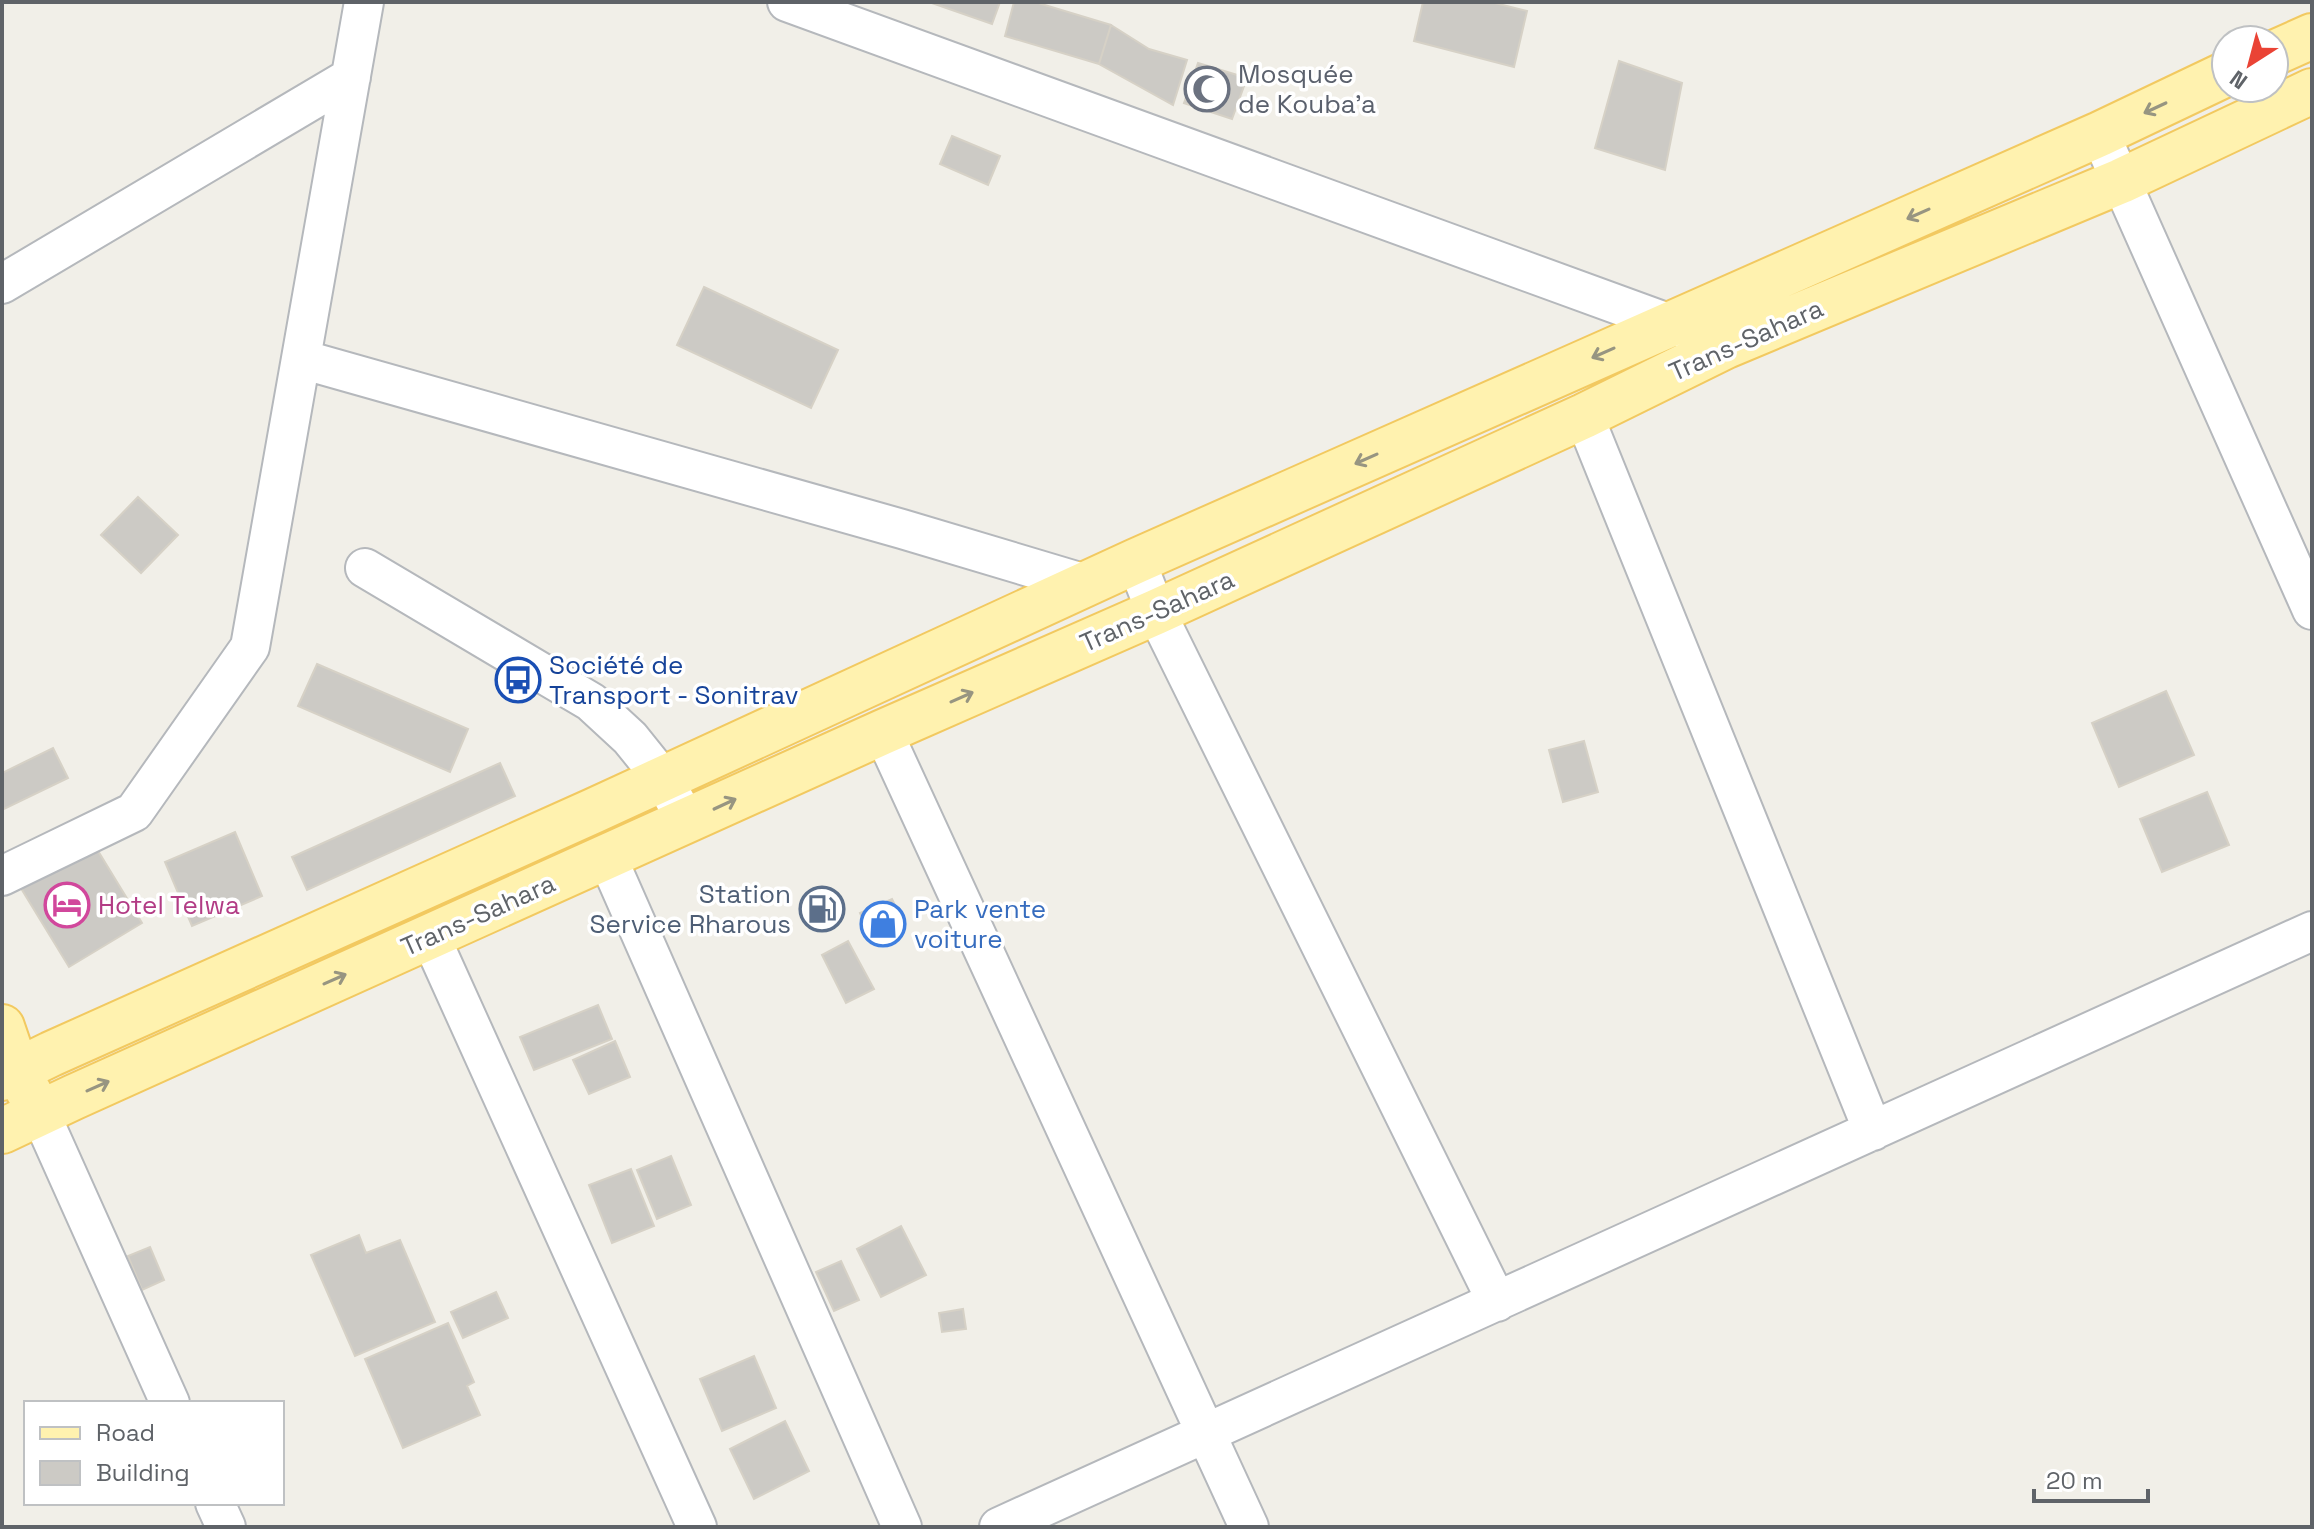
<svg xmlns="http://www.w3.org/2000/svg" width="2314" height="1529" viewBox="0 0 2314 1529" font-family="'Space Grotesk',sans-serif">
	<style>
		.building { fill: #cccac5; stroke: #d6d1c6; stroke-width: 2 }
		.lines { fill: none; stroke-linecap: round; stroke-linejoin: round }
		.minor-casing { stroke: #b5b8bc; stroke-width: 42 }
		.major-casing { stroke: #f2c960; stroke-width: 48 }
		.minor { stroke: #fff; stroke-width: 38 }
		.major { stroke: #fff2af; stroke-width: 44 }
		.oneway { stroke: #979581 }
		.labels { text-anchor: middle; dominant-baseline: central; stroke-width: 7; stroke-linejoin: round; paint-order: stroke }
		.worship-label { font-size: 26px; fill: #5b616d; stroke: #fff; text-anchor: start }
		.street-label { font-size: 26px; fill: #5f6368; stroke: #fff }
		.transit-label { font-size: 26px; fill: #164399; stroke: #fff; text-anchor: start }
		.service-label { font-size: 26px; fill: #4e5e75; stroke: #fff; text-anchor: end }
		.hotel-label { font-size: 26px; fill: #b23c85; stroke: #fff; text-anchor: start }
		.shop-label { font-size: 26px; fill: #366cbe; stroke: #fff; text-anchor: start }
	</style>
	<rect width="100%" height="100%" fill="#f1efe8"/>
	<path class="building" d="M 929,2 L 1000,2 L 992,24 Z
		M 1014,2 L 1035,2 L 1111,25 L 1099,64 L 1005,36 Z
		M 1423,2 L 1491,2 L 1527,11 L 1514,67 L 1414,41 Z
		M 1111,25 L 1149,49 L 1187,60 L 1173,105 L 1099,64 Z
		M 1619,61 L 1682,83 L 1665,170 L 1595,148 Z
		M 1198,63 L 1247,78 L 1232,119 L 1184,103 Z
		M 952,136 L 1000,156 L 988,185 L 940,164 Z
		M 704,287 L 838,350 L 811,408 L 677,345 Z
		M 138,497 L 178,535 L 141,573 L 101,535 Z
		M 317,664 L 468,729 L 450,772 L 298,706 Z
		M 2166,691 L 2194,755 L 2119,787 L 2092,723 Z
		M 1584,741 L 1598,792 L 1563,802 L 1549,750 Z
		M 53,748 L 68,778 L 2,810 L 2,773 Z
		M 500,763 L 515,796 L 307,890 L 292,857 Z
		M 2207,792 L 2229,845 L 2162,872 L 2140,819 Z
		M 235,832 L 262,896 L 192,926 L 165,862 Z
		M 92,841 L 142,923 L 69,967 L 19,885 Z
		M 892,899 L 904,925 L 872,940 L 860,913 Z
		M 848,941 L 874,989 L 846,1003 L 822,955 Z
		M 598,1005 L 612,1039 L 534,1070 L 520,1037 Z
		M 615,1041 L 630,1077 L 589,1094 L 573,1060 Z
		M 671,1156 L 691,1205 L 657,1219 L 637,1170 Z
		M 631,1169 L 654,1226 L 612,1243 L 589,1185 Z
		M 901,1226 L 926,1275 L 881,1297 L 857,1249 Z
		M 359,1235 L 366,1253 L 400,1240 L 435,1322 L 355,1356 L 311,1255 Z
		M 150,1247 L 164,1280 L 142,1290 L 128,1256 Z
		M 841,1261 L 859,1300 L 834,1311 L 816,1272 Z
		M 496,1292 L 508,1318 L 463,1338 L 451,1312 Z
		M 963,1309 L 966,1329 L 942,1332 L 939,1313 Z
		M 448,1323 L 474,1382 L 467,1386 L 480,1415 L 403,1448 L 365,1359 Z
		M 754,1356 L 776,1408 L 722,1431 L 700,1379 Z
		M 785,1421 L 809,1471 L 754,1499 L 730,1449 Z"/>
	<g class="lines">
		<g class="minor-casing">
			<path id="minor" d="M 787,2 L 1690,331
				M 2100,134 L 2312,610
				M 2,284 L 351,77
				M 301,359 L 902,529 L 1086,584
				M 1584,416 L 1873,1131
				M 1136,561 L 1156,612 L 1497,1302
				M 365,568 L 591,702 L 630,738 L 663,779 L 687,822
				M 883,732 L 1249,1527
				M 607,857 L 902,1527
				M 2,876 L 134,812 L 250,647 L 364,2
				M 430,936 L 697,1527
				M 40,1113 L 170,1403
				M 215,1503 L 226,1527
				M 999,1527 L 2312,931"/>
		</g>
		<g class="major-casing">
			<path id="major" d="M 2274,53 L 2312,36
				M 2,1027 L 17,1071 L 30,1094
				M 2,1078 L 51,1054 L 593,811 L 1136,561 L 2100,134 L 2226,74
				M 2,1131 L 74,1097 L 883,732 L 1156,612 L 1584,416 L 1726,346 L 2121,181 L 2312,91"/>
		</g>
		<use href="#minor" class="minor"/>
		<use href="#major" class="major"/>
	</g>
	<defs><path id="oneway-shaft" d="M-6 0H5M1.5-3L5.5 0L1.5 3" fill="none" stroke-width="1.6" stroke-linecap="round" stroke-linejoin="round" transform="scale(2)"/></defs>
	<g class="oneway">
		<use href="#oneway-shaft" transform="translate(2155 108) rotate(155)"/>
		<use href="#oneway-shaft" transform="translate(1918 214) rotate(156)"/>
		<use href="#oneway-shaft" transform="translate(1603 353) rotate(156)"/>
		<use href="#oneway-shaft" transform="translate(1366 459) rotate(156)"/>
		<use href="#oneway-shaft" transform="translate(962 697) rotate(-24)"/>
		<use href="#oneway-shaft" transform="translate(725 804) rotate(-25)"/>
		<use href="#oneway-shaft" transform="translate(335 979) rotate(-24)"/>
		<use href="#oneway-shaft" transform="translate(98 1086) rotate(-24)"/>
	</g>
	<defs>
		<g id="mosque-ring" transform="scale(2.3)"><circle r="9.5" fill="#fff" stroke="#6b7280" stroke-width="1.5"/><path d="M3.5-4.9A6 6 0 1 0 3.5 4.9A5 5 0 1 1 3.5-4.9Z" fill="#6b7280"/></g>
		<g id="bus-ring" transform="scale(2.3)"><circle r="9.5" fill="#fff" stroke="#1a4fb4" stroke-width="1.5"/><path d="M-5-6H5V4H4V6H2V4H-2V6H-4V4H-5ZM-3.5-4V0h7V-4ZM-3.5 1.2v1.5H-2V1.2ZM2 1.2v1.5H3.5V1.2Z" fill="#1a4fb4"/></g>
		<g id="hotel-ring" transform="scale(2.3)"><circle r="9.5" fill="#fff" stroke="#d1479c" stroke-width="1.5"/><path d="M-6-4.5h1.5V1H6V5H4.5V3h-9V5H-6ZM-4 0a1.8 1.8 0 1 1 3.6 0ZM.5 0V-2.5h3Q6-2.5 6 0Z" fill="#d1479c"/></g>
		<g id="fuel-ring" transform="scale(2.3)"><circle r="9.5" fill="#fff" stroke="#5c6f8a" stroke-width="1.5"/><path d="M-5.5-6h7V0h2V4h1.3V-2.5L3-4.5l.8-.8L6-3V5H2.5V1h-1V6h-7ZM-4.2-4.7v3.2H.2V-4.7Z" fill="#5c6f8a"/></g>
		<g id="shop-ring" transform="scale(2.3)"><circle r="9.5" fill="#fff" stroke="#3f7fe0" stroke-width="1.5"/><path d="M-5-2.5h2.3a2.7 3.5 0 0 1 5.4 0H5L5.5 6h-11ZM-1.5-2.5h3a1.5 2.3 0 0 0-3 0Z" fill="#3f7fe0"/></g>
	</defs>
	<g fill-rule="evenodd">
		<use href="#mosque-ring" x="1207" y="89"/>
		<use href="#bus-ring" x="518" y="680"/>
		<use href="#hotel-ring" x="67" y="905"/>
		<use href="#fuel-ring" x="822" y="909"/>
		<use href="#shop-ring" x="883" y="924"/>
	</g>
	<g class="labels">
		<g class="worship-label">
			<text x="1238" y="74">Mosquée<tspan x="1238" dy="30">de Kouba’a</tspan></text>
		</g>
		<g class="street-label">
			<text transform="translate(1746 340) rotate(-24)">Trans-Sahara</text>
			<text transform="translate(1157 611) rotate(-24)">Trans-Sahara</text>
			<text transform="translate(478 915) rotate(-24)">Trans-Sahara</text>
		</g>
		<g class="transit-label">
			<text x="549" y="665">Société de<tspan x="549" dy="30">Transport - Sonitrav</tspan></text>
		</g>
		<g class="service-label">
			<text x="791" y="894">Station<tspan x="791" dy="30">Service Rharous</tspan></text>
		</g>
		<g class="hotel-label">
			<text x="98" y="905">Hotel Telwa</text>
		</g>
		<g class="shop-label">
			<text x="914" y="909">Park vente<tspan x="914" dy="30">voiture</tspan></text>
		</g>
	</g>
	<rect width="2314" height="1529" fill="none" stroke="#5f6368" stroke-width="8"/>
	<rect x="24" y="1401" width="260" height="104" fill="#ffffff" stroke="#bfc1c3" stroke-width="2"/>
	<rect x="40" y="1427" width="40" height="12" fill="#fff2af" stroke="#bfc1c3" stroke-width="2"/>
	<text x="96" y="1441" font-size="24" fill="#5f6368">Road</text>
	<rect x="40" y="1461" width="40" height="24" fill="#cccac5" stroke="#bfc1c3" stroke-width="2"/>
	<text x="96" y="1481" font-size="24" fill="#5f6368">Building</text>
	<g transform="translate(2250 64) rotate(216)"><circle r="38" fill="#ffffff" stroke="#bfc1c3" stroke-width="2"/>
	<path d="M0-6L14 30L0 20L-14 30Z" fill="#ea4335"/>
	<text y="-12" font-size="22" font-weight="bold" text-anchor="middle" fill="#5f6368">N</text>
	</g>
	<path d="M2034 1489v12h114v-12" fill="none" stroke="#5f6368" stroke-width="4"/>
	<text x="2046" y="1489" font-size="24" fill="#5f6368" stroke="#ffffff" stroke-width="6" paint-order="stroke">20 m</text>
</svg>
